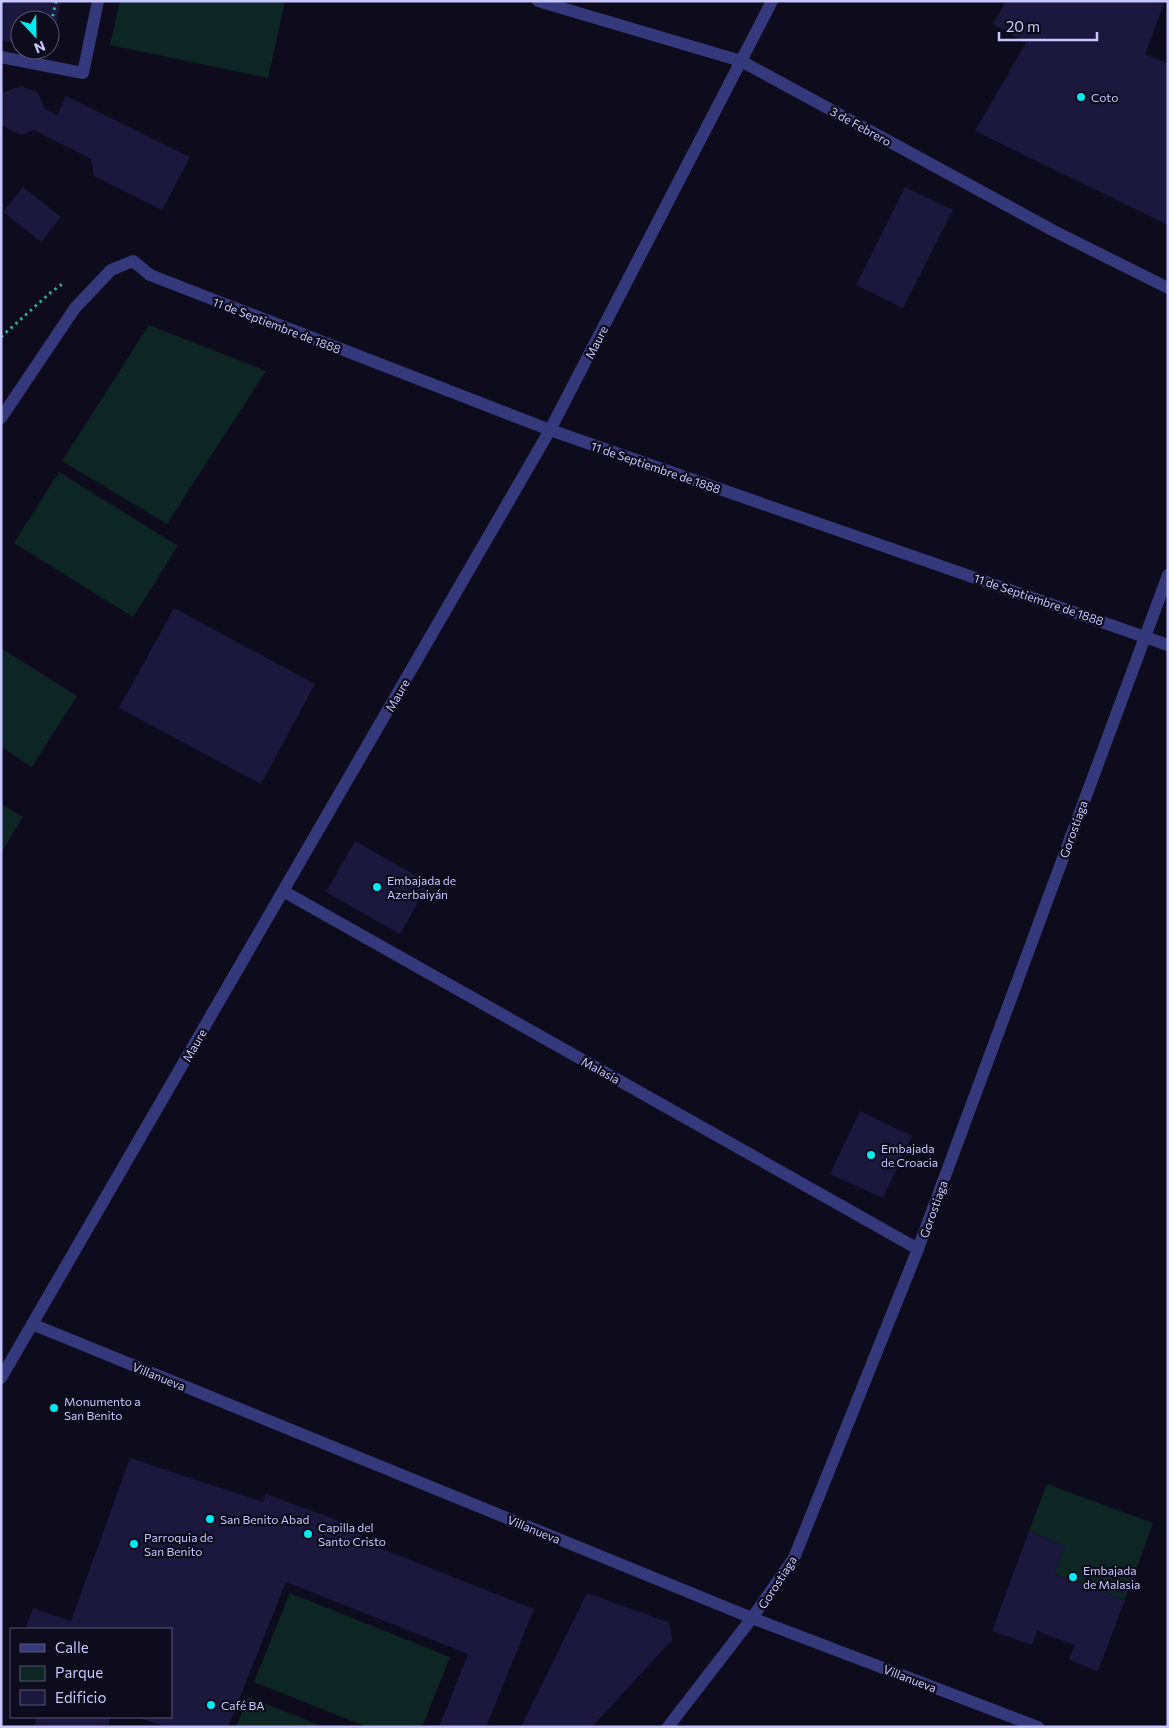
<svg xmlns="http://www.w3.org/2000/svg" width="1169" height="1728" viewBox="0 0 1169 1728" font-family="Commissioner,sans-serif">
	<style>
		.green { fill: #0e2623 }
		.building { fill: #1c173d }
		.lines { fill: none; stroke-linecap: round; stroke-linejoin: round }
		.path { stroke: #2cad9c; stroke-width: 3; stroke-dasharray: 2.5 4; stroke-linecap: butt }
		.lane { stroke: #35387b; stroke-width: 12 }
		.street { stroke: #35387b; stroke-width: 12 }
		.poi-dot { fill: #00eaf1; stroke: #0d0b1c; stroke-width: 2 }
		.labels { text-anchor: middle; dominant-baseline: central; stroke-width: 4.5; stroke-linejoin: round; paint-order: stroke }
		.poi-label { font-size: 12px; fill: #c8c6ff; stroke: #0d0b1c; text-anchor: start }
		.street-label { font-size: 12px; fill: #c8c6ff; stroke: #0d0b1c }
	</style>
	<rect width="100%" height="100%" fill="#0d0b1c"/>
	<path class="green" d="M 120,1 L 285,1 L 268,78 L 110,45 Z
		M 149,325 L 266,371 L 167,524 L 62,461 Z
		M 59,472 L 178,546 L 133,617 L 14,543 Z
		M 1,648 L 77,696 L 32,767 L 1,747 Z
		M 1,804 L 23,817 L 1,853 Z
		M 1047,1484 L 1153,1523 L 1125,1600 L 1054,1574 L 1065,1546 L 1029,1531 Z
		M 290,1593 L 450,1657 L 422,1727 L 367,1727 L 254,1682 Z
		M 248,1697 L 324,1727 L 236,1727 Z"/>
	<path class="building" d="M 1,1 L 61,1 L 51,51 L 50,20 L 20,20 L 20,44 L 1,40 Z
		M 1006,1 L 1165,1 L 1145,54 L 1168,63 L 1168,225 L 975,131 L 1026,43 L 993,24 Z
		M 21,86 L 38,93 L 45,109 L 57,115 L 66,96 L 190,157 L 162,210 L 94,176 L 91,159 L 34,130 L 21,135 L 1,125 L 1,91 L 4,92 Z
		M 23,187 L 61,217 L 41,242 L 3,212 Z
		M 905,187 L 953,210 L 903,308 L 856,285 Z
		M 174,608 L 315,684 L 261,784 L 119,708 Z
		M 355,841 L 429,883 L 400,934 L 326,892 Z
		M 860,1111 L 912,1136 L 883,1198 L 830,1174 Z
		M 130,1458 L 263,1502 L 266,1494 L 364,1530 L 360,1540 L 534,1609 L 486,1727 L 439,1727 L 468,1654 L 286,1582 L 228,1727 L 165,1727 L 137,1717 L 171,1717 L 171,1629 L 25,1629 L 33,1608 L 71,1621 Z
		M 1029,1531 L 1065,1546 L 1054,1574 L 1125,1600 L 1098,1671 L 1069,1660 L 1074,1645 L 1037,1631 L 1032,1645 L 992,1631 Z
		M 587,1593 L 670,1623 L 672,1640 L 592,1727 L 521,1727 Z
		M 37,1717 L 111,1717 L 108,1727 L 34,1727 Z"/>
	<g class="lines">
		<path class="path" d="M 50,29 L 56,1
			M 1,337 L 50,293 L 65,282"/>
		<path class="lane" d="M 1,57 L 83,73 L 98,1
			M 1,418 L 75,308 L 111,270 L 133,261 L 150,275"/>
		<path class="street" d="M 538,1 L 741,61 L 1054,231 L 1168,288
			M 150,275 L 550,430 L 1168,645
			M 283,891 L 918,1249
			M 32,1324 L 752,1618 L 1038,1727
			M 1,1378 L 550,430 L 772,1
			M 668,1727 L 752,1618 L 794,1558 L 918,1249 L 1168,575"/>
	</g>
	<g class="poi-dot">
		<circle cx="1081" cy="97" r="5"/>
		<circle cx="377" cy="887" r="5"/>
		<circle cx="871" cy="1155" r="5"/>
		<circle cx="54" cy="1408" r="5"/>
		<circle cx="210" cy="1519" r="5"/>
		<circle cx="308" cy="1534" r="5"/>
		<circle cx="134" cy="1544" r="5"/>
		<circle cx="1073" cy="1577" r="5"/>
		<circle cx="211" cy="1705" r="5"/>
	</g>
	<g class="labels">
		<g class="poi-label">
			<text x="1091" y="97">Coto</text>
			<text x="387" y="880">Embajada de<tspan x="387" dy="14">Azerbaiyán</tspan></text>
			<text x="881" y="1148">Embajada<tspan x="881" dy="14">de Croacia</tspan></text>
			<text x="64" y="1401">Monumento a<tspan x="64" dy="14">San Benito</tspan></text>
			<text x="220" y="1519">San Benito Abad</text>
			<text x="318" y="1527">Capilla del<tspan x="318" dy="14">Santo Cristo</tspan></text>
			<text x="144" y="1537">Parroquia de<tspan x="144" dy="14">San Benito</tspan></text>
			<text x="1083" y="1570">Embajada<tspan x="1083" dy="14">de Malasia</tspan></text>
			<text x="221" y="1705">Café BA</text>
		</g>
		<g class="street-label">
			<text transform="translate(861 126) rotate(29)">3 de Febrero</text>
			<text transform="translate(277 325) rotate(21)">11 de Septiembre de 1888</text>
			<text transform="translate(596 342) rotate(-63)">Maure</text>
			<text transform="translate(656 467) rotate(19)">11 de Septiembre de 1888</text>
			<text transform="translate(1039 599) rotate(19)">11 de Septiembre de 1888</text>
			<text transform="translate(397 695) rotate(-60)">Maure</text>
			<text transform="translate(1073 829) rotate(-70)">Gorostiaga</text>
			<text transform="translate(194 1045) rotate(-60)">Maure</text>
			<text transform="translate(601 1070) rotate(29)">Malasia</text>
			<text transform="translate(933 1209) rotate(-70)">Gorostiaga</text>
			<text transform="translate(159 1376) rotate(22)">Villanueva</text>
			<text transform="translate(534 1529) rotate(22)">Villanueva</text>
			<text transform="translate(777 1582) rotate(-57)">Gorostiaga</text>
			<text transform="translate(910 1678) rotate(21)">Villanueva</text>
		</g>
	</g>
	<rect width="1169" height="1728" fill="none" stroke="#c8c6ff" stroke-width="5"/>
	<rect x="10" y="1628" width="162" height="90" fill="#0d0b1c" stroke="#585677"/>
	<rect x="20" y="1644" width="25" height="8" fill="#35387b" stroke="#585677"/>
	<text x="55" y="1653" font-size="15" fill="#c8c6ff">Calle</text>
	<rect x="20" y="1666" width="25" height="15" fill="#0e2623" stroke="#585677"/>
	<text x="55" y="1678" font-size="15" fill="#c8c6ff">Parque</text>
	<rect x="20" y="1690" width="25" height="15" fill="#1c173d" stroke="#585677"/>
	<text x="55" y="1703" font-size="15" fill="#c8c6ff">Edificio</text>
	<g transform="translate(35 35) rotate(158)"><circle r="24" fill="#0d0b1c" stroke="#585677"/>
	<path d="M0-4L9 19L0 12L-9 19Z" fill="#00eaf1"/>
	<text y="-8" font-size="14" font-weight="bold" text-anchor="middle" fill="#c8c6ff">N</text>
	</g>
	<path d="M999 32v8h98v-8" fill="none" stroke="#c8c6ff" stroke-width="2.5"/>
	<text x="1006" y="32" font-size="15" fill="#c8c6ff" stroke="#0d0b1c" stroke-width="4" paint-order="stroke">20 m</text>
</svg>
